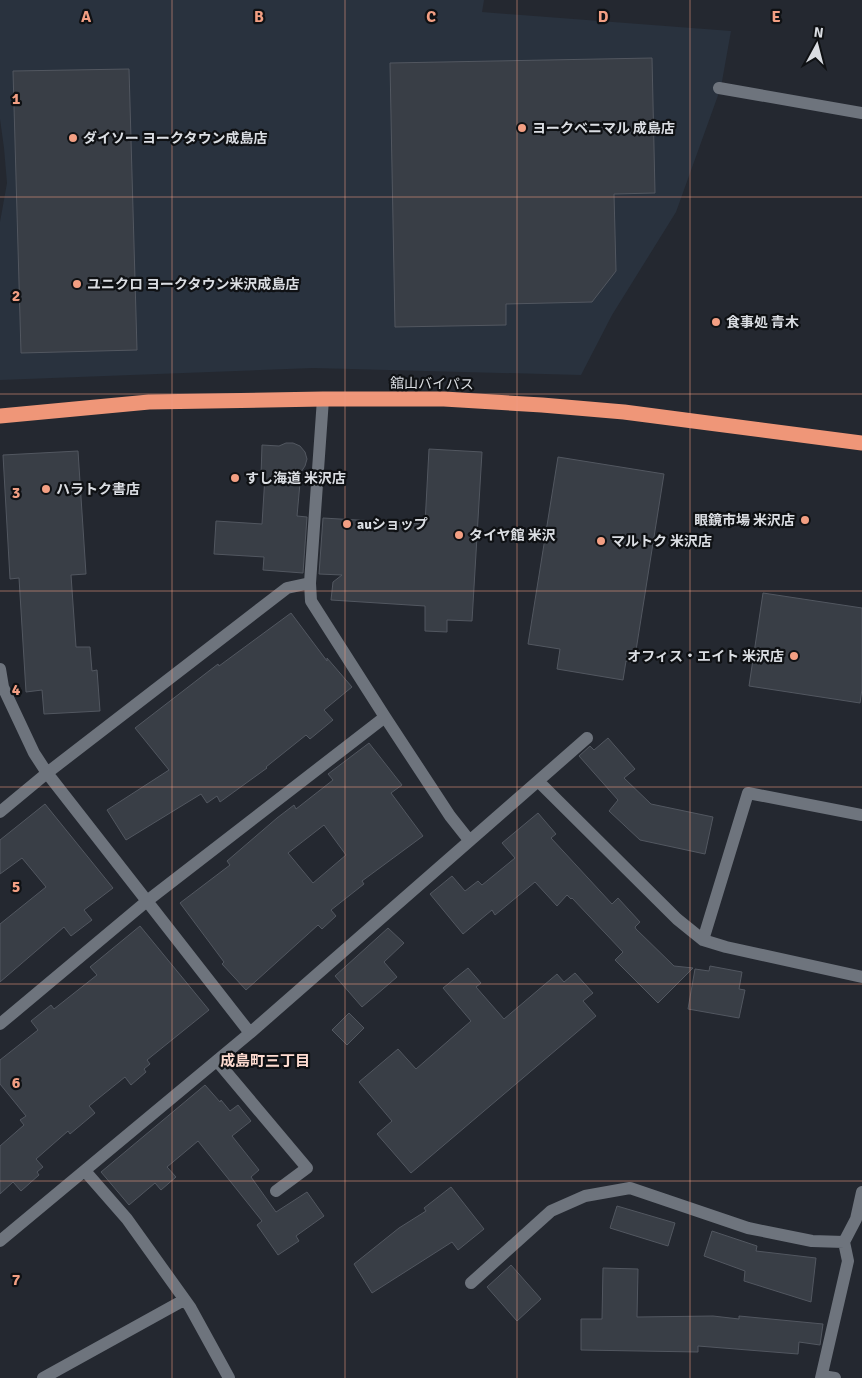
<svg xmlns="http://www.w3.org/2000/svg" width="862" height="1378" viewBox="0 0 862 1378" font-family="Signika,'Noto Sans JP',sans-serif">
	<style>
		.built { fill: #29323e }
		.building { fill: #393e46; stroke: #525760; fill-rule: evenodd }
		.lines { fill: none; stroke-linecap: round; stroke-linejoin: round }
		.minor { stroke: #6e747d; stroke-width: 12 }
		.highway { stroke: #ef9678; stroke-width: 15 }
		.grid { fill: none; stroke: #f39f83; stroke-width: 1; stroke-opacity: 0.55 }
		.poi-dot { fill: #f39f83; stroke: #0f1114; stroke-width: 2 }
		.labels { text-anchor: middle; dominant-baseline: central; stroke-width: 4.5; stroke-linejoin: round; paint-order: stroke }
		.poi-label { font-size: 14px; font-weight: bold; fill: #dadde2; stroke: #0f1114; text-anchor: start }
		.street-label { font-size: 14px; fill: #dadde2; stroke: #0f1114 }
		.neighbourhood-label { font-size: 15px; font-weight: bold; fill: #fddbd0; stroke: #0f1114 }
		.grid-label { font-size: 16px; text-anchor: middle; font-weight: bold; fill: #f39f83; stroke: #0f1114; stroke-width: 4.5; stroke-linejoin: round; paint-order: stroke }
	</style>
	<rect width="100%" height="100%" fill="#242830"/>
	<path class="built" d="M 0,0 L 484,0 L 482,12 L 731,31 L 721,87 L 676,212 L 612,315 L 581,375 L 313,368 L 0,380 L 0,222 L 7,183 L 4,148 L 0,119 Z"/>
	<path class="building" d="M 652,58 L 655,193 L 614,194 L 616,271 L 592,302 L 506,304 L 506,325 L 395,327 L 390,63 Z
		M 129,69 L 137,350 L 21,353 L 13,71 Z
		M 286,443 L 293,443 L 300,446 L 305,452 L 307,459 L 305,466 L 301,472 L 297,516 L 307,517 L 303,573 L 263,570 L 264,557 L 214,554 L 216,521 L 262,524 L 265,476 L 261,476 L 262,445 L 279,446 Z
		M 429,449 L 482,452 L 472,621 L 447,620 L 447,632 L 425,631 L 425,606 L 331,600 L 333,582 L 342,575 L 319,574 L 323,518 L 425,524 Z
		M 78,451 L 86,574 L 71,575 L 76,647 L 90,647 L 92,671 L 97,670 L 100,711 L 44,714 L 42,690 L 26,692 L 19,578 L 10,579 L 3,455 Z
		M 558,457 L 664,474 L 634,663 L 626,661 L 623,680 L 557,669 L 560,649 L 528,644 Z
		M 763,593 L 862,608 L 862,689 L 860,703 L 749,686 Z
		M 291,613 L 327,661 L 327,658 L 352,687 L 324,710 L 333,720 L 310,739 L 306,735 L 266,767 L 267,768 L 220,802 L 217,796 L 207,803 L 201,794 L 126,840 L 107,810 L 169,770 L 135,728 L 218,664 L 219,666 Z
		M 608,738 L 635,769 L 624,778 L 651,804 L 713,817 L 705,854 L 640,840 L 609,811 L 618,800 L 579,756 L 590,746 L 594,750 Z
		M 369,743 L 402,785 L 391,793 L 423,836 L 362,881 L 364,884 L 331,910 L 336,916 L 322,929 L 318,925 L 246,990 L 222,964 L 224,962 L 180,903 L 230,865 L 227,861 L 277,818 L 294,805 L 296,809 L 333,780 L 328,774 ZM 324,825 L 346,855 L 313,883 L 288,853 Z
		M 45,804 L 113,888 L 84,910 L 92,920 L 71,936 L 64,927 L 0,982 L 0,924 L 46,887 L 22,858 L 0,874 L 0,840 Z
		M 538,813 L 556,834 L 551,838 L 612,904 L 618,898 L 640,922 L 635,927 L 636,929 L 674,966 L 693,968 L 658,1003 L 615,960 L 623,952 L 572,898 L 571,899 L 567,895 L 557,906 L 535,882 L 495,915 L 492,910 L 463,934 L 430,894 L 452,876 L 465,891 L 478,881 L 482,885 L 515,858 L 502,843 Z
		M 140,926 L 209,1010 L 147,1060 L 150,1064 L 144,1069 L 146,1072 L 131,1085 L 125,1077 L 89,1106 L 95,1113 L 70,1134 L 68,1131 L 36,1159 L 43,1167 L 37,1172 L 39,1175 L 21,1191 L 13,1182 L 0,1194 L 0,1146 L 24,1125 L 20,1120 L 26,1116 L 0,1084 L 0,1060 L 38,1030 L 31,1021 L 51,1005 L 54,1009 L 97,975 L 90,967 Z
		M 388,928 L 404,943 L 384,962 L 397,977 L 362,1007 L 335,976 Z
		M 710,966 L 742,972 L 739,989 L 745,990 L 739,1018 L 688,1009 L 695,969 L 709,971 Z
		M 468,968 L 481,983 L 476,987 L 504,1019 L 557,974 L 564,982 L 575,973 L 593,993 L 583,1001 L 596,1016 L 411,1173 L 377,1134 L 392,1121 L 359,1082 L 398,1049 L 416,1069 L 471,1021 L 443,988 Z
		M 349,1013 L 364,1028 L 347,1045 L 332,1030 Z
		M 205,1085 L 220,1102 L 221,1100 L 230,1111 L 238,1105 L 251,1121 L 232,1136 L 259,1170 L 251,1177 L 276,1212 L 307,1192 L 324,1216 L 296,1236 L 299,1241 L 278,1255 L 257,1225 L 262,1221 L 198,1141 L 167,1167 L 176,1177 L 161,1190 L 155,1183 L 129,1205 L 101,1172 Z
		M 451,1187 L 484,1229 L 458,1250 L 452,1242 L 372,1293 L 354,1264 L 399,1228 L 426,1211 L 424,1208 Z
		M 617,1206 L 675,1223 L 668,1246 L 610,1228 Z
		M 712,1231 L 757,1246 L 756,1251 L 816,1258 L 811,1302 L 744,1281 L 745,1271 L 704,1256 Z
		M 511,1265 L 541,1299 L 517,1321 L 487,1287 Z
		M 603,1268 L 638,1269 L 637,1317 L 713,1316 L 739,1319 L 739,1316 L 823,1324 L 820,1345 L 799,1342 L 798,1354 L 698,1346 L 698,1352 L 581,1350 L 581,1319 L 602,1319 Z"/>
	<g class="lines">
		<path class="minor" d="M 719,88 L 862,113
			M 323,399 L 310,583 L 311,601 L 385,717 L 450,816 L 469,840
			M 0,669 L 3,687 L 34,753 L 47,773 L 250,1033
			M 538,781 L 587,738
			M 0,812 L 47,773 L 287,588 L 310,583
			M 703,940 L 748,793 L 862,815
			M 0,1024 L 147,901 L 385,717
			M 217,1061 L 307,1168 L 276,1191
			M 85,1171 L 127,1219 L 190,1307 L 229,1378
			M 0,1241 L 250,1033 L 538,781 L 677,919 L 703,940 L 726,947 L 862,977
			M 471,1283 L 551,1211 L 585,1196 L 630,1188 L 748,1228 L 812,1241 L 844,1242 L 856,1219 L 862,1192
			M 822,1376 L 835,1378
			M 43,1378 L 184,1300
			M 821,1378 L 848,1261 L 844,1242"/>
		<path class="highway" d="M 0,416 L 149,402 L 323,399 L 444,399 L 542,405 L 624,412 L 862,443"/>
	</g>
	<path class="grid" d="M 172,0 L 172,1378M 345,0 L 345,1378M 517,0 L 517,1378M 690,0 L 690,1378M 0,197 L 862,197M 0,394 L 862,394M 0,591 L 862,591M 0,787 L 862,787M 0,984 L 862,984M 0,1181 L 862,1181"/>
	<g class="poi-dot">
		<circle cx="522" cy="128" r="5"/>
		<circle cx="73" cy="138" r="5"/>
		<circle cx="77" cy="284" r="5"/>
		<circle cx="716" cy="322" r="5"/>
		<circle cx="235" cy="478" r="5"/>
		<circle cx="46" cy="489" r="5"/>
		<circle cx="805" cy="520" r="5"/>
		<circle cx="347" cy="524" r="5"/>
		<circle cx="459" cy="535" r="5"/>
		<circle cx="601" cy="541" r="5"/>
		<circle cx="794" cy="656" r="5"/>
	</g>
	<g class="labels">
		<g class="poi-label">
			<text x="532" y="128">ヨークベニマル 成島店</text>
			<text x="83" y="138">ダイソー ヨークタウン成島店</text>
			<text x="87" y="284">ユニクロ ヨークタウン米沢成島店</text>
			<text x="726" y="322">食事処 青木</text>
			<text x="245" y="478">すし海道 米沢店</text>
			<text x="56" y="489">ハラトク書店</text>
			<text x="795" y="520" text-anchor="end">眼鏡市場 米沢店</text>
			<text x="357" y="524">auショップ</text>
			<text x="469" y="535">タイヤ館 米沢</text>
			<text x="611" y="541">マルトク 米沢店</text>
			<text x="784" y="656" text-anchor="end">オフィス・エイト 米沢店</text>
		</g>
		<g class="street-label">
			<text transform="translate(432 384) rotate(1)">舘山バイパス</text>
		</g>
		<g class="neighbourhood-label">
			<text x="265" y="1061">成島町三丁目</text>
		</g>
	</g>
	<g class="grid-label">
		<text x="86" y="22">A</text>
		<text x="259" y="22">B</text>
		<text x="431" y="22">C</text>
		<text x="603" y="22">D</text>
		<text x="776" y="22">E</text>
		<text x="16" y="104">1</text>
		<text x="16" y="301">2</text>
		<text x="16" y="498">3</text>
		<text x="16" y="695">4</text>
		<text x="16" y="892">5</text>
		<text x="16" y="1088">6</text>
		<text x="16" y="1285">7</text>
	</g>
	<g transform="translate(817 45) rotate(7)" stroke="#0f1114" stroke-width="4" paint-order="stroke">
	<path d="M0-4L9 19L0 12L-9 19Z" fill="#dadde2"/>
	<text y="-8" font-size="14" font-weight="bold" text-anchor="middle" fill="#dadde2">N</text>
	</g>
</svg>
